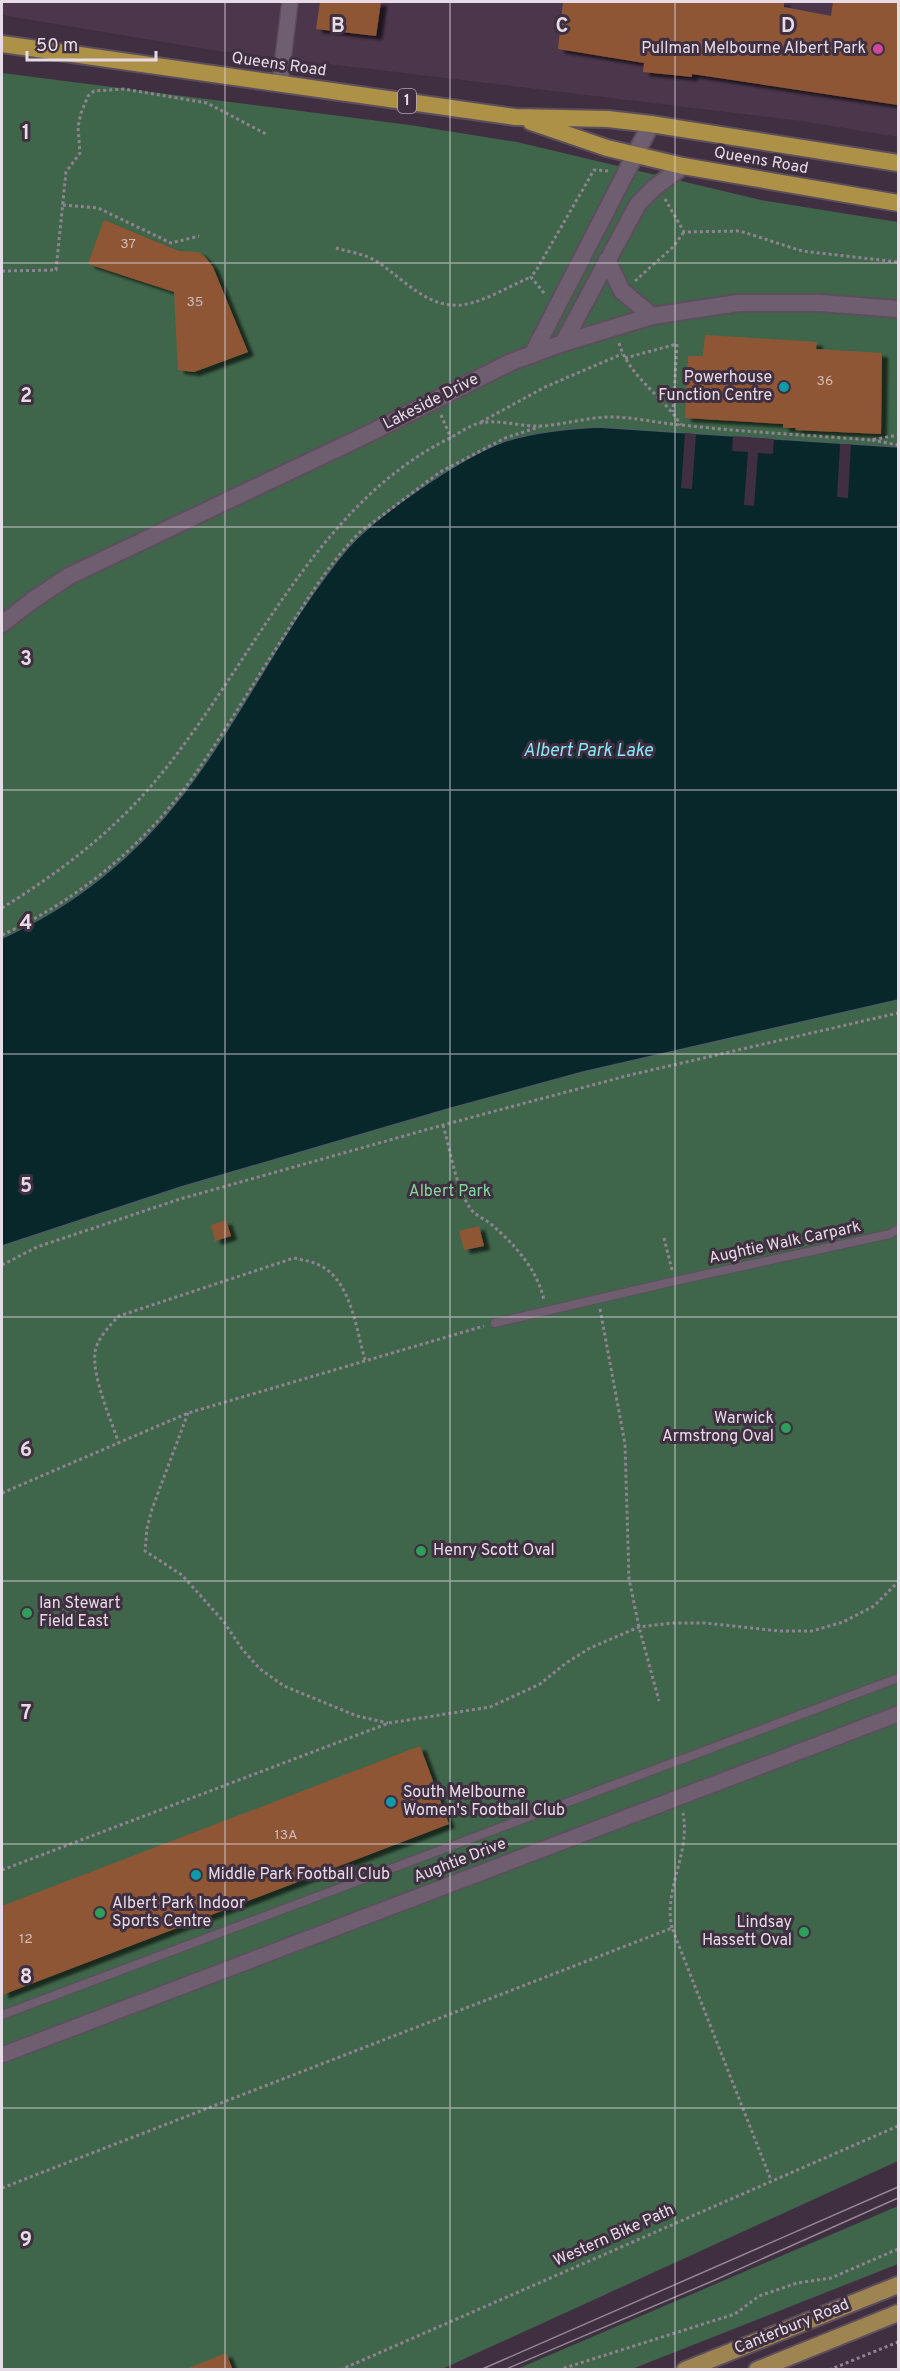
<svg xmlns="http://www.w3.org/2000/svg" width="900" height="2371" viewBox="0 0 900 2371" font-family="Overpass,sans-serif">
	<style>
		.built { fill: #4b364c }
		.green { fill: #3f664a }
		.water { fill: #08272b; stroke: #4b5d63; stroke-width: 1.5 }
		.pier { fill: #3f2f40 }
		.building { fill: #8f5734; filter: url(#shadow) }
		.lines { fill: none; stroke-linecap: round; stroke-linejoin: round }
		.service-casing { stroke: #5c4e5c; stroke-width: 10 }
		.minor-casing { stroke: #5c4e5c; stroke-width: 18 }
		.tertiary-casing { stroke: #5c4e5c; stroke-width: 20 }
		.primary-casing { stroke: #5c4e5c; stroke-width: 20 }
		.trunk-casing { stroke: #5c4e5c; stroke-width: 20 }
		.path { stroke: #908391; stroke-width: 3; stroke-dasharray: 3 3; stroke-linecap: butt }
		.service { stroke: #6f5d70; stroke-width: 8 }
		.minor { stroke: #6f5d70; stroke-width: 15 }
		.tertiary { stroke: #6f5d70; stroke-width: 16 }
		.primary { stroke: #9d8451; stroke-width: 16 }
		.trunk { stroke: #ac9146; stroke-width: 16 }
		.tram { stroke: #938694; stroke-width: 1.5 }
		.grid { fill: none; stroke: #e6dbe6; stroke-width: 1.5; stroke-opacity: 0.55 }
		.hotel-dot { fill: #d1479c; stroke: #3f2f40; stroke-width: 2 }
		.culture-dot { fill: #0f9aa8; stroke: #3f2f40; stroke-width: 2 }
		.leisure-dot { fill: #2e9e5b; stroke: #3f2f40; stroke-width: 2 }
		.labels { text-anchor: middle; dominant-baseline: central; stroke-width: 6; stroke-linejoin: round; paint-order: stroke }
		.number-label { font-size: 14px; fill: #d0baba }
		.shield { fill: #3f2f40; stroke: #b4a7b4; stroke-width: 1.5 }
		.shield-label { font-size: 15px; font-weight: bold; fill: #e6dbe6 }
		.poi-label { font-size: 16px; fill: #e6dbe6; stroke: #3f2f40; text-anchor: start }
		.street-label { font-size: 16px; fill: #e6dbe6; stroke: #3f2f40 }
		.park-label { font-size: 16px; fill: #82d79b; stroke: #3f2f40 }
		.water-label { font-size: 18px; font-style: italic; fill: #86eaf9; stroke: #3f2f40 }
		.grid-label { font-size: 20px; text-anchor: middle; font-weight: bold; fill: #e6dbe6; stroke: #3f2f40; stroke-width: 6; stroke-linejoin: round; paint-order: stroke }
	</style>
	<defs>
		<filter id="shadow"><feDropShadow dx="6" dy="4" stdDeviation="1.5" flood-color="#0009"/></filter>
	</defs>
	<rect width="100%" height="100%" fill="#3f2f40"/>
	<path class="built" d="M 2,2 L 898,2 L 898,137 L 802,121 L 212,50 L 2,15 Z"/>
	<path class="green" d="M 2,73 L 410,125 L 517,142 L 761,200 L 898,222 L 898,2161 L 442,2369 L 2,2369 Z
		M 898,2206 L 898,2264 L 632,2369 L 517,2369 Z"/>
	<path class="water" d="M 597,427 L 898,447 L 898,1000 L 583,1072 L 448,1109 L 181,1187 L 2,1246 L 2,938 C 73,907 136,856 184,793 C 243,716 285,623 347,549 C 378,514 460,458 503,442 C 533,432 566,429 597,427 Z"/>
	<path class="pier" d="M 685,433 L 696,434 L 692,489 L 681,488 Z
		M 733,436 L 774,439 L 773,454 L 758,453 L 754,506 L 744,505 L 748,452 L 732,451 Z
		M 840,444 L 851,444 L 848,498 L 837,497 Z"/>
	<path class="building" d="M 320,2 L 381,2 L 376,36 L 316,29 Z
		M 563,2 L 784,2 L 784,7 L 831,16 L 833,2 L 898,2 L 898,105 L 692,74 L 692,77 L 643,72 L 644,63 L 558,49 Z
		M 104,220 L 179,251 L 199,252 L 206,258 L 213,267 L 248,352 L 194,372 L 178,370 L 174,292 L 88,264 Z
		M 705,335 L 817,342 L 816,349 L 882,353 L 881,434 L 795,430 L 796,428 L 783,428 L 783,424 L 685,418 L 688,356 L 703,356 Z
		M 226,1220 L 231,1236 L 215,1241 L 211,1225 Z
		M 479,1226 L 484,1246 L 464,1250 L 459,1231 Z
		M 420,1746 L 449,1824 L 2,1995 L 2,1906 Z
		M 226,2353 L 233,2370 L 187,2370 L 187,2369 Z"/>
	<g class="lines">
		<g class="service-casing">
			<path id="service" d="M 495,1323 L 675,1281 L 890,1234 L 898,1229
				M 2,2015 L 898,1678"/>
		</g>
		<g class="minor-casing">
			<path id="minor" d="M 280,83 L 290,2
				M 2,2055 L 898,1714"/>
		</g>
		<g class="tertiary-casing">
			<path id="tertiary" d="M 607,260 L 622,291 L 652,316
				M 563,343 L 638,204 L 654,188 L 683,166
				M 532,355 L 651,124
				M 2,624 L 33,600 L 69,576 L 368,434 L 511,362 L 563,343 L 652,316 L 738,303 L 820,303 L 898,309"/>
		</g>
		<g class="primary-casing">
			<path id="primary" d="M 685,2370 L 898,2285
				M 757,2370 L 898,2313"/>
		</g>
		<g class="trunk-casing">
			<path id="trunk" d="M 2,44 L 515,117 L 608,119 L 651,124 L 898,163
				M 531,122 L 607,148 L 683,166 L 898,203"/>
		</g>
		<path class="path" d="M 665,199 L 684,232 L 740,231 L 802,251 L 898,262
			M 63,205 L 98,208 L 171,243 L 199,236
			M 336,248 C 349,252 365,254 376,261 C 403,278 426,308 461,305 C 485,302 509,286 531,277
			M 2,271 L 56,270 L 66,172 L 80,153 L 78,127 L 81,113 L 88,96 L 94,91 L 124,89 L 207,103 L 266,134
			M 635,281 L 673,247 L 684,232
			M 544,293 L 531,277 L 537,269 L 594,170 L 609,171
			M 619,343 C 629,377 663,396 681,425
			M 625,358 L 677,344 L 673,412
			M 441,415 L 451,438
			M 481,422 L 545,387 L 622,354
			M 872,440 L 898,445
			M 2,908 C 57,874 109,835 152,785 C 248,673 311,509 446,440 C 457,435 469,425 480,423 C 499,419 521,427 540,426 C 565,425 590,416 616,417 C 637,418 659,423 681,425 C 744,432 807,435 871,440 L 898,435
			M 2,935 C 78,900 144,846 193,777 C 223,735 249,690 277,647 C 302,608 327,565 360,532 L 440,472 L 505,438 L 539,427
			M 443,1125 C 451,1152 455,1185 470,1208 C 475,1216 486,1219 492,1225 C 515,1245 537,1269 544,1300
			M 664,1238 L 672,1270
			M 2,1265 L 37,1247 L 180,1199 L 443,1125 L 630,1075 L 898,1013
			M 600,1309 L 625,1444 L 629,1579 L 639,1627 L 659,1701
			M 188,1413 L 152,1509 L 147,1528 L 145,1551 L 182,1575 L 224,1622 L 242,1649 L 260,1669 L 284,1686 L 357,1716 L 388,1723
			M 119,1444 C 111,1419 92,1378 95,1352 C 97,1339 110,1325 119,1316 L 294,1258 C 302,1260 310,1261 317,1264 C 351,1278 356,1329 365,1360
			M 2,1493 L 188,1413 L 484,1326
			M 2,1870 L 389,1723 L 490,1707 L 540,1684 L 566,1663 L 590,1648 L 639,1627 L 672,1623 L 705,1623 L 779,1631 L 812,1631 L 843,1622 L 874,1606 L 898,1582
			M 672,1928 C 663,1889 691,1853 683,1813
			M 2,2188 L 672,1928 L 771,2180
			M 340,2370 L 898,2126
			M 558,2370 L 735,2314 L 759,2296 L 797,2283 L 831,2278 L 898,2249
			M 829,2370 L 898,2342"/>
		<use href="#service" class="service"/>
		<use href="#minor" class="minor"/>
		<use href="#tertiary" class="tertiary"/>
		<use href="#primary" class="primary"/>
		<use href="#trunk" class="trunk"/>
		<path class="tram" d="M 480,2370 L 898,2187
			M 504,2370 L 715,2280 L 898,2198"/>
	</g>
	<path class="grid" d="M 225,2 L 225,2370M 450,2 L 450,2370M 675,2 L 675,2370M 2,263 L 898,263M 2,527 L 898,527M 2,790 L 898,790M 2,1054 L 898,1054M 2,1317 L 898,1317M 2,1581 L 898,1581M 2,1844 L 898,1844M 2,2108 L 898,2108"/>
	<circle class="hotel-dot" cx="878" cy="49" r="6"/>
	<g class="culture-dot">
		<circle cx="784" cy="387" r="6"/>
		<circle cx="391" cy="1802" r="6"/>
		<circle cx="196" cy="1875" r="6"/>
	</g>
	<g class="leisure-dot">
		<circle cx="786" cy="1428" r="6"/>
		<circle cx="421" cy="1551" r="6"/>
		<circle cx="27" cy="1613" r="6"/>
		<circle cx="100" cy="1913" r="6"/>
		<circle cx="804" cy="1932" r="6"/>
	</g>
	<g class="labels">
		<g class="number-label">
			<text x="128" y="244">37</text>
			<text x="195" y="302">35</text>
			<text x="825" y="381">36</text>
			<text x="286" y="1835">13A</text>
			<text x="26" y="1939">12</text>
		</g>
		<rect class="shield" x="398" y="89" width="18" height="24" rx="4.5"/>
		<g class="shield-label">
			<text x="407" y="101">1</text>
		</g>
		<g class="poi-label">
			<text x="866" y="49" text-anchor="end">Pullman Melbourne Albert Park</text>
			<text x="772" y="378" text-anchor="end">Powerhouse<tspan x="772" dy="18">Function Centre</tspan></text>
			<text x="774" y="1419" text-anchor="end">Warwick<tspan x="774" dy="18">Armstrong Oval</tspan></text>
			<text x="433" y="1551">Henry Scott Oval</text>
			<text x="39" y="1604">Ian Stewart<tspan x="39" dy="18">Field East</tspan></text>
			<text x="403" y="1793">South Melbourne<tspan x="403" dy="18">Women's Football Club</tspan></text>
			<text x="208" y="1875">Middle Park Football Club</text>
			<text x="112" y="1904">Albert Park Indoor<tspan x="112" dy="18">Sports Centre</tspan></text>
			<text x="792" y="1923" text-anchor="end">Lindsay<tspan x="792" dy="18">Hassett Oval</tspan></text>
		</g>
		<g class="street-label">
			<text transform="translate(279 65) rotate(8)">Queens Road</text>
			<text transform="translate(761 161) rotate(10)">Queens Road</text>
			<text transform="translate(431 402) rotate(-27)">Lakeside Drive</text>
			<text transform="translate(785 1243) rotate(-12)">Aughtie Walk Carpark</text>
			<text transform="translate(460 1861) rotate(-21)">Aughtie Drive</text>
			<text transform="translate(614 2236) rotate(-24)">Western Bike Path</text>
			<text transform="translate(792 2327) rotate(-22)">Canterbury Road</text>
		</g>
		<g class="park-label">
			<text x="450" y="1192">Albert Park</text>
		</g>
		<g class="water-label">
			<text x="588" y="751">Albert Park Lake</text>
		</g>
	</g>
	<g class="grid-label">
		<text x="338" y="32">B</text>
		<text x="562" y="32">C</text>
		<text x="788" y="32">D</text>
		<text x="26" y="139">1</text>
		<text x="26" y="402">2</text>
		<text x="26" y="665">3</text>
		<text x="26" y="929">4</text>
		<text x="26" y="1192">5</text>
		<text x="26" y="1456">6</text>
		<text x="26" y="1719">7</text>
		<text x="26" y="1983">8</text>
		<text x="26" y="2246">9</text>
	</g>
	<rect width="900" height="2371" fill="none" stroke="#e6dbe6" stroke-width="6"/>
	<path d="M27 51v9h129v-9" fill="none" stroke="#e6dbe6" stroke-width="3"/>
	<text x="36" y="51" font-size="18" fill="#e6dbe6" stroke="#3f2f40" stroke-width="4.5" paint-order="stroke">50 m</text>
</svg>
